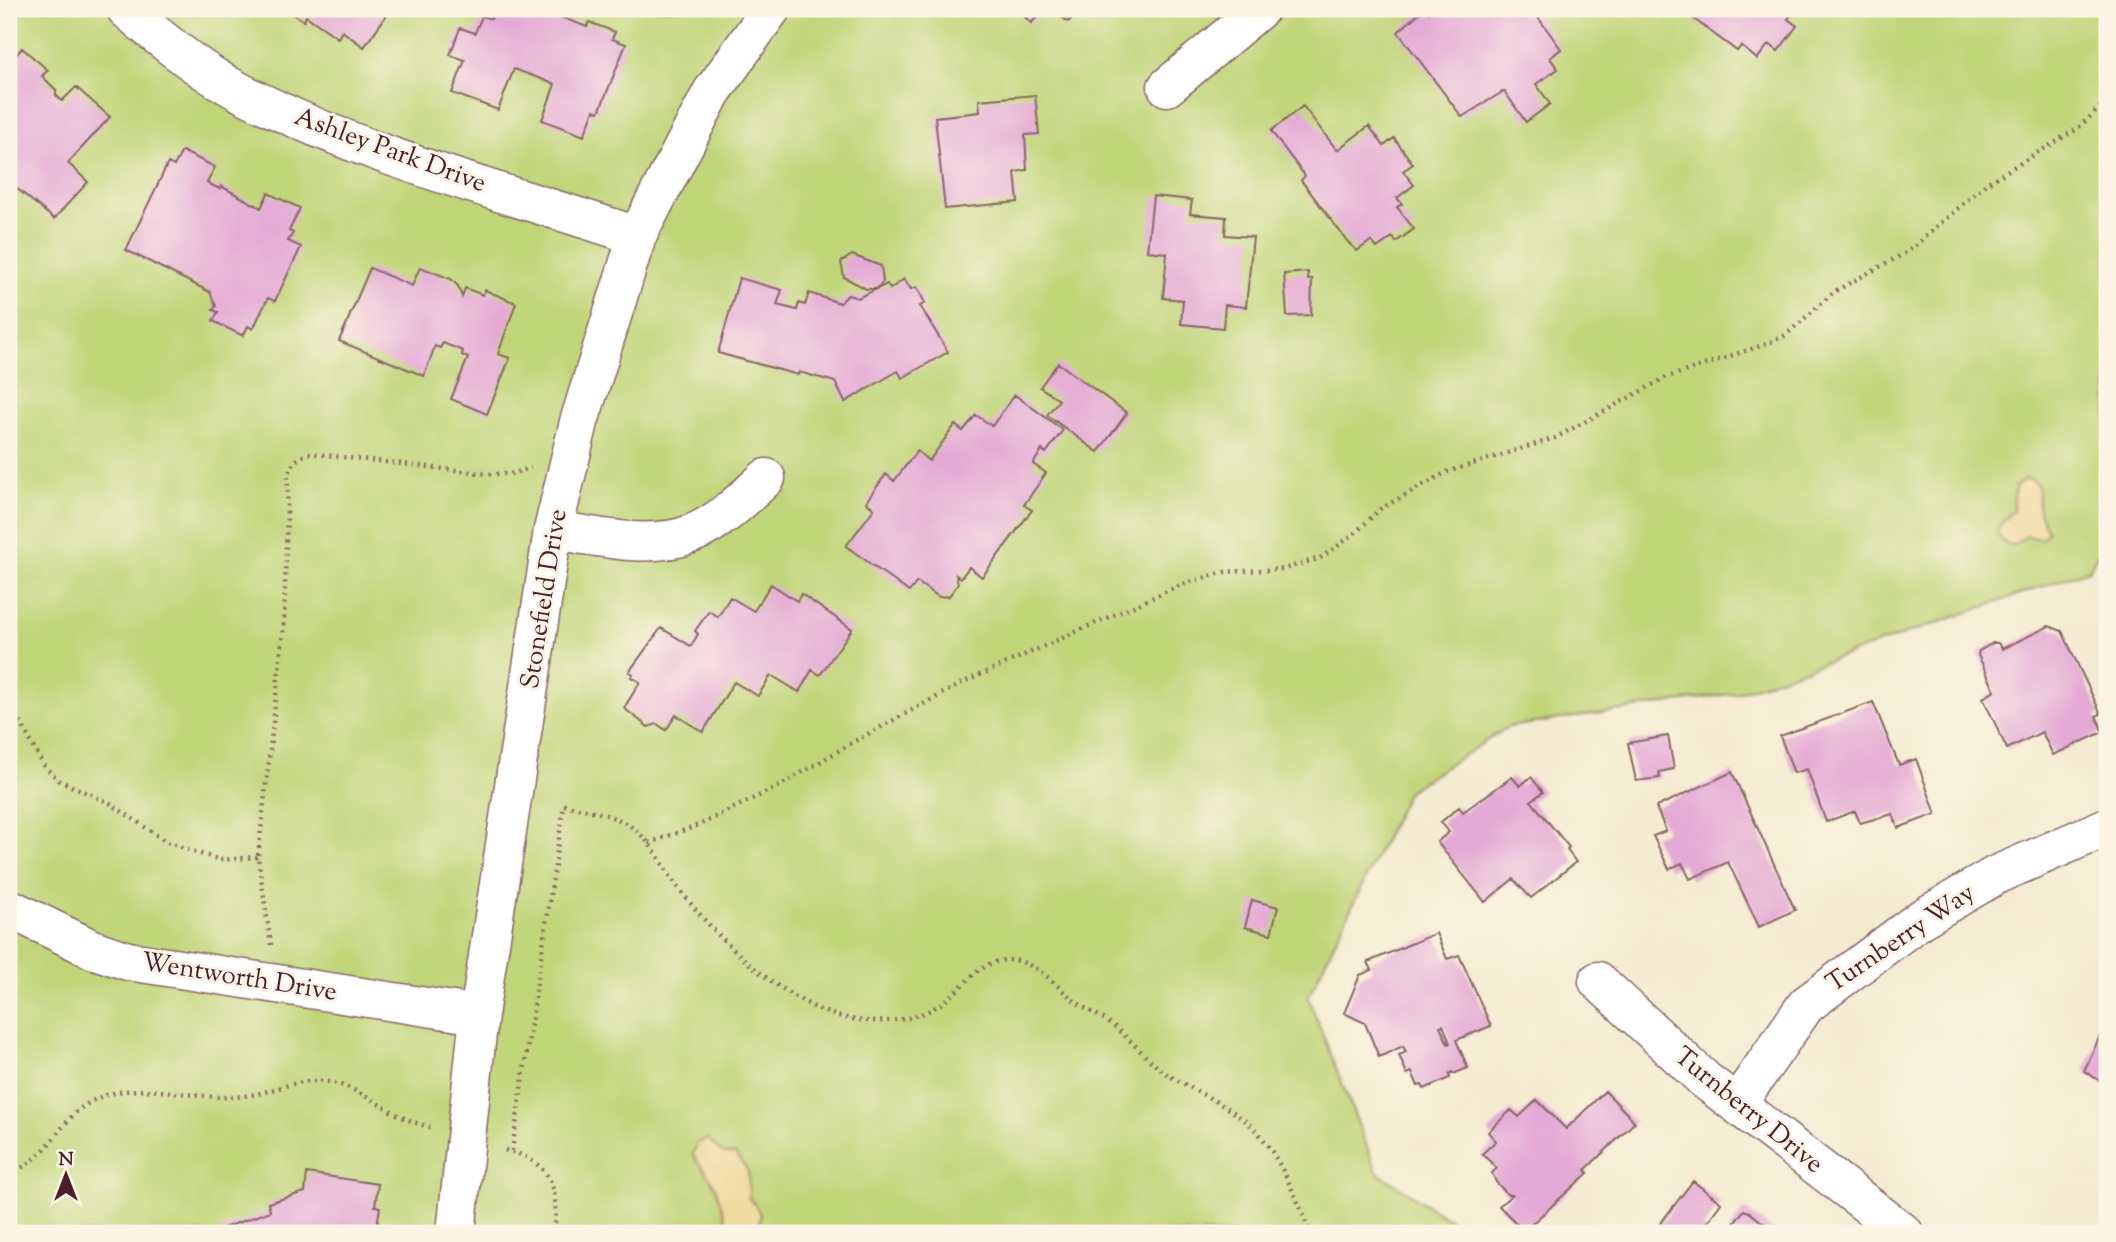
<svg xmlns="http://www.w3.org/2000/svg" width="2116" height="1242" viewBox="0 0 2116 1242" font-family="'Sorts Mill Goudy',serif">
	<style>
		.green { fill: #c1d579; stroke: #867a52; stroke-width: 2 }
		.sand { fill: #eeda9e; stroke: #9c7c64; stroke-width: 2 }
		.building { fill: #e4aad5; fill-rule: evenodd }
		.lines { fill: none; stroke-linecap: round; stroke-linejoin: round }
		.minor-casing { stroke: #866665; stroke-width: 41 }
		.path { stroke: #866665; stroke-width: 4.5; stroke-dasharray: 2 5; stroke-linecap: butt }
		.minor { stroke: #fff; stroke-width: 38 }
		.labels { text-anchor: middle; dominant-baseline: central; stroke-width: 6; stroke-linejoin: round; paint-order: stroke }
		.street-label { font-size: 26px; fill: #4a1f2b; stroke: #fcf5e5 }
	</style>
	<rect width="100%" height="100%" fill="#fcf5e5"/>
	<filter id="ink" filterUnits="userSpaceOnUse"><feTurbulence type="fractalNoise" baseFrequency=".0143" numOctaves="2"/><feDisplacementMap in="SourceGraphic" scale="14" xChannelSelector="R" yChannelSelector="G"/><feConvolveMatrix kernelMatrix="1 2 1 2 8 2 1 2 1" color-interpolation-filters="sRGB"/></filter>
	<filter id="wash" filterUnits="userSpaceOnUse"><feTurbulence type="fractalNoise" baseFrequency=".00686" numOctaves="4" result="noise"/><feDisplacementMap in="SourceGraphic" scale="28" xChannelSelector="R" yChannelSelector="G"/><feGaussianBlur stdDeviation="1.57" result="paint"/><feColorMatrix in="noise" values="0 0 0 0 0 0 0 0 0 0 0 0 0 0 0 0 0 1.4 0 .05"/><feComposite in="paint" operator="in"/></filter>
	<g filter="url(#wash)">
		<rect width="100%" height="100%" fill="#f5ebd2"/>
		<path class="green" d="M 9,9 L 2107,9 L 2107,537 L 2089,570 L 1737,693 L 1508,727 L 1408,791 L 1308,997 L 1377,1172 L 1470,1233 L 9,1233 Z"/>
		<path class="sand" d="M 2024,479 L 2033,480 L 2038,485 L 2039,512 L 2048,532 L 2041,539 L 2026,536 L 2014,545 L 2006,544 L 1998,536 L 1997,529 L 2013,510 L 2015,487 Z
			M 708,1139 L 722,1153 L 735,1154 L 748,1171 L 749,1198 C 760,1211 766,1216 753,1233 L 732,1233 C 728,1228 720,1201 717,1192 C 713,1178 701,1168 693,1155 L 697,1143 Z"/>
		<g id="blocks">
			<path class="building" d="M 286,9 L 374,9 L 386,16 L 364,47 L 342,31 L 338,38 L 306,16 L 304,21 Z
				M 495,9 L 539,9 L 587,27 L 589,22 L 615,32 L 612,39 L 626,44 L 599,112 L 594,110 L 584,136 L 542,120 L 555,84 L 514,69 L 498,110 L 452,93 L 465,60 L 450,55 L 460,28 L 475,33 L 482,16 L 491,19 Z
				M 1017,9 L 1046,9 L 1031,23 Z
				M 1052,9 L 1082,9 L 1068,22 Z
				M 1435,9 L 1532,9 L 1561,49 L 1550,58 L 1558,69 L 1536,84 L 1550,104 L 1526,122 L 1504,91 L 1462,117 L 1398,32 L 1419,13 L 1426,10 L 1429,13 Z
				M 1685,9 L 1796,9 L 1788,19 L 1797,26 L 1778,51 L 1769,44 L 1757,59 L 1741,46 L 1737,51 L 1683,11 Z
				M 22,48 L 48,70 L 42,76 L 56,90 L 56,95 L 62,101 L 76,87 L 110,117 L 68,163 L 88,182 L 54,219 L 9,182 L 9,58 L 11,61 Z
				M 1035,95 L 1039,134 L 1025,135 L 1027,170 L 1015,172 L 1018,202 L 945,209 L 935,117 L 980,112 L 979,100 Z
				M 1303,106 L 1337,150 L 1369,126 L 1384,146 L 1394,138 L 1413,164 L 1403,171 L 1414,185 L 1397,198 L 1402,204 L 1397,207 L 1414,229 L 1396,242 L 1393,237 L 1377,248 L 1371,241 L 1357,251 L 1348,242 L 1301,180 L 1305,176 L 1271,131 Z
				M 182,151 L 215,167 L 207,183 L 220,189 L 221,186 L 261,208 L 268,193 L 300,208 L 289,231 L 293,233 L 288,241 L 301,247 L 275,301 L 268,298 L 253,329 L 248,326 L 243,336 L 213,321 L 218,312 L 213,310 L 216,306 L 210,292 L 126,250 L 168,163 L 174,166 Z
				M 1153,196 L 1192,200 L 1190,214 L 1226,217 L 1225,235 L 1253,237 L 1246,307 L 1225,305 L 1223,328 L 1181,324 L 1183,300 L 1163,298 L 1167,253 L 1147,251 Z
				M 852,255 L 881,266 L 883,282 L 876,289 L 866,289 L 844,277 L 841,262 Z
				M 420,267 L 451,279 L 458,286 L 462,297 L 465,288 L 483,295 L 485,290 L 516,303 L 498,354 L 510,358 L 487,414 L 451,399 L 468,358 L 462,355 L 463,351 L 443,343 L 440,348 L 435,346 L 424,376 L 339,341 L 370,268 L 412,286 Z
				M 1308,272 L 1308,280 L 1312,279 L 1311,315 L 1287,316 L 1284,274 Z
				M 739,278 L 782,290 L 777,305 L 797,310 L 799,303 L 805,305 L 809,293 L 840,303 L 848,295 L 858,298 L 887,284 L 890,289 L 904,279 L 911,289 L 917,287 L 925,303 L 920,306 L 948,352 L 902,378 L 898,371 L 845,402 L 835,382 L 799,372 L 798,375 L 718,353 Z
				M 1058,363 L 1127,413 L 1098,452 L 1047,415 L 1059,400 L 1040,387 Z
				M 1015,395 L 1063,430 L 1046,453 L 1042,450 L 1033,464 L 1046,473 L 1024,505 L 1032,510 L 982,577 L 969,567 L 961,578 L 956,575 L 958,584 L 949,596 L 939,597 L 917,582 L 909,592 L 846,546 L 874,509 L 866,502 L 886,474 L 894,481 L 917,451 L 929,461 L 955,425 L 963,431 L 976,415 L 992,426 Z
				M 771,584 L 797,601 L 801,594 L 852,629 L 820,675 L 812,670 L 799,692 L 771,675 L 758,696 L 734,682 L 703,732 L 676,715 L 666,730 L 657,724 L 648,727 L 624,708 L 640,682 L 631,677 L 633,674 L 629,672 L 661,628 L 691,646 L 698,634 L 695,631 L 709,611 L 718,617 L 730,597 L 754,611 Z
				M 2049,626 L 2062,631 L 2101,714 L 2096,716 L 2103,732 L 2053,755 L 2042,732 L 2007,749 L 1983,698 L 1995,691 L 1978,655 L 1979,651 L 1993,643 L 1998,643 L 2002,649 Z
				M 1873,702 L 1899,765 L 1916,759 L 1936,814 L 1898,828 L 1893,814 L 1860,823 L 1855,811 L 1826,822 L 1807,769 L 1794,773 L 1780,736 Z
				M 1668,736 L 1674,769 L 1659,772 L 1660,778 L 1636,781 L 1628,743 Z
				M 1732,772 L 1795,910 L 1759,927 L 1728,862 L 1690,879 L 1682,863 L 1669,869 L 1653,836 L 1666,831 L 1656,807 Z
				M 1512,777 L 1520,786 L 1531,777 L 1543,792 L 1531,801 L 1569,847 L 1567,850 L 1576,862 L 1531,898 L 1513,879 L 1485,902 L 1437,842 L 1449,832 L 1441,822 L 1459,807 L 1463,812 Z
				M 1252,900 L 1278,907 L 1271,934 L 1245,927 Z
				M 1436,933 L 1447,959 L 1459,955 L 1491,1026 L 1456,1040 L 1468,1068 L 1453,1074 L 1452,1072 L 1449,1074 L 1450,1078 L 1424,1089 L 1422,1085 L 1418,1086 L 1412,1072 L 1407,1074 L 1399,1055 L 1406,1052 L 1403,1046 L 1379,1057 L 1365,1023 L 1344,1013 L 1360,975 L 1372,970 L 1368,962 ZM 1443,1025 L 1450,1043 L 1448,1044 L 1440,1026 Z
				M 2107,1020 L 2107,1085 L 2084,1071 Z
				M 1605,1091 L 1635,1122 L 1585,1170 L 1588,1173 L 1524,1231 L 1499,1206 L 1512,1195 L 1507,1194 L 1496,1182 L 1492,1173 L 1497,1168 L 1482,1154 L 1496,1141 L 1488,1132 L 1511,1110 L 1519,1117 L 1537,1100 L 1566,1129 Z
				M 307,1173 L 378,1184 L 375,1206 L 380,1207 L 376,1233 L 222,1233 L 221,1229 L 270,1211 L 268,1203 L 305,1192 Z
				M 1693,1181 L 1721,1203 L 1703,1228 L 1710,1233 L 1653,1233 Z
				M 1744,1210 L 1749,1212 L 1775,1232 L 1727,1233 Z"/>
		</g>
	</g>
	<g filter="url(#ink)">
		<use href="#blocks" fill-opacity="0" stroke="#866665" stroke-width="2"/>
		<g class="lines">
			<g class="minor-casing">
				<path id="minor" d="M 126,9 C 161,40 201,72 242,93 C 366,157 505,192 637,236
					M 1167,87 L 1260,9
					M 553,530 C 595,536 641,548 682,537 C 715,528 742,500 766,478
					M 9,908 L 92,949 L 128,961 L 479,1015
					M 1598,981 L 1705,1080 L 1904,1233
					M 1737,1104 L 1806,1005 L 1921,919 L 1996,875 L 2107,827
					M 456,1233 L 479,1015 L 553,530 L 579,422 L 637,236 L 712,92 L 771,9"/>
			</g>
			<path class="path" d="M 9,714 L 20,721 L 44,766 L 60,781 L 110,803 L 165,841 L 195,852 L 220,860 L 258,857
				M 649,843 L 699,825 L 781,785 L 855,741 L 964,682 L 1183,584 L 1224,572 L 1284,569 L 1320,558 L 1353,535 L 1380,509 L 1447,472 L 1555,438 L 1665,378 L 1766,344 L 1786,335 L 1835,291 L 1909,251 L 1987,183 L 2077,129 L 2107,101
				M 271,945 L 258,857 L 284,625 L 288,474 L 295,461 L 308,453 L 488,474 L 510,474 L 531,468
				M 505,1150 C 551,1161 560,1188 554,1233
				M 512,1151 L 564,805 C 586,810 609,813 629,825 C 652,840 662,866 678,887 C 713,934 762,982 816,1008 C 855,1026 911,1028 946,1000 C 965,985 980,961 1006,960 C 1030,958 1052,981 1069,996 C 1083,1009 1102,1016 1116,1028 C 1134,1043 1148,1061 1167,1074 C 1195,1092 1240,1110 1260,1135 C 1282,1162 1298,1201 1310,1233
				M 9,1173 C 52,1158 58,1119 92,1101 C 142,1076 194,1103 245,1096 C 276,1092 301,1075 334,1083 C 367,1091 391,1118 430,1127"/>
			<use href="#minor" class="minor"/>
		</g>
	</g>
	<g class="labels">
		<g class="street-label">
			<text transform="translate(390 151) rotate(20)">Ashley Park Drive</text>
			<text transform="translate(545 599) rotate(-81)">Stonefield Drive</text>
			<text transform="translate(1901 939) rotate(-34)">Turnberry Way</text>
			<text transform="translate(239 978) rotate(9)">Wentworth Drive</text>
			<text transform="translate(1748 1111) rotate(39)">Turnberry Drive</text>
		</g>
	</g>
	<rect width="2116" height="1242" fill="none" stroke="#fcf5e5" stroke-width="35"/>
	<g transform="translate(66 1175)" stroke="#fcf5e5" stroke-width="5" paint-order="stroke">
	<path d="M0-5L12 26L0 18L-12 26Z" fill="#4a1f2b"/>
	<text y="-10" font-size="19" font-weight="bold" text-anchor="middle" fill="#4a1f2b">N</text>
	</g>
</svg>
